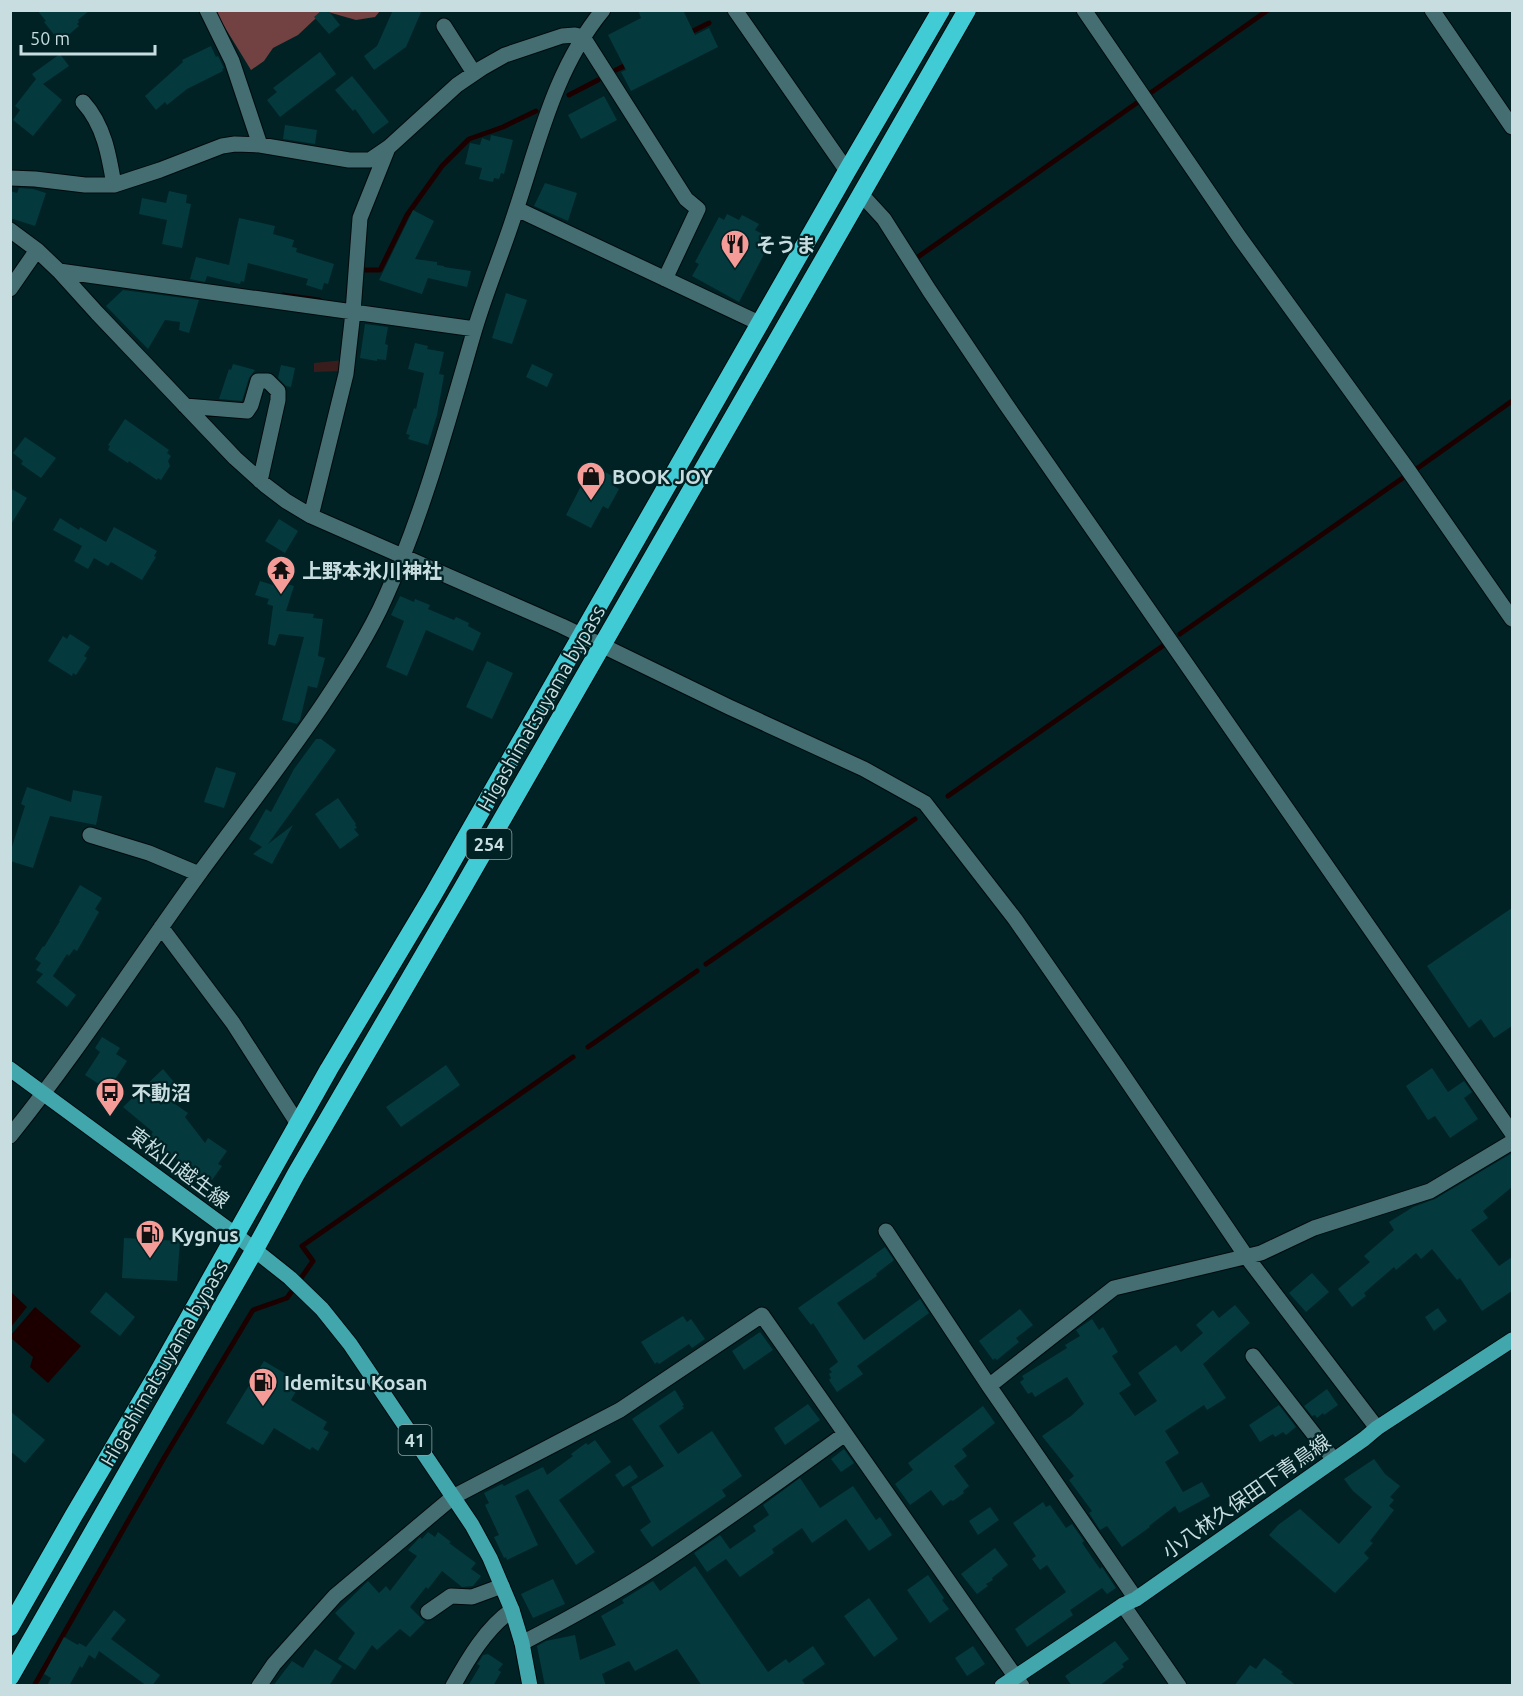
<svg xmlns="http://www.w3.org/2000/svg" width="1523" height="1696" viewBox="0 0 1523 1696" font-family="Ubuntu,'Noto Sans JP',sans-serif">
	<style>
		.green { fill: #391d1c }
		.forest { fill: #714241 }
		.water { fill: #1c0000 }
		.lines { fill: none; stroke-linecap: round; stroke-linejoin: round }
		.stream { stroke: #1c0000; stroke-width: 5 }
		.building { fill: #043a3e }
		.minor-casing { stroke: #000a0c; stroke-width: 17 }
		.major-casing { stroke: #000a0c; stroke-width: 17 }
		.highway-casing { stroke: #000a0c; stroke-width: 20 }
		.minor { stroke: #446e72; stroke-width: 15 }
		.major { stroke: #42a6ad; stroke-width: 15 }
		.highway { stroke: #41cbd5; stroke-width: 18 }
		.labels { text-anchor: middle; dominant-baseline: central; stroke-width: 4.5; stroke-linejoin: round; paint-order: stroke }
		.shield { fill: #012224; stroke: #8ca5a7; stroke-width: 1.5 }
		.shield-label { font-size: 18px; font-weight: bold; fill: #c7dddf }
		.poi-label { font-size: 20px; font-weight: bold; fill: #c7dddf; stroke: #012224; text-anchor: start }
		.street-label { font-size: 20px; fill: #c7dddf; stroke: #012224 }
	</style>
	<rect width="100%" height="100%" fill="#012224"/>
	<path class="green" d="M 344,360 L 343,371 L 314,372 L 314,363 Z"/>
	<path class="forest" d="M 214,11 L 380,11 L 375,17 L 356,20 L 328,12 L 315,19 L 298,35 L 273,48 L 264,61 L 251,70 L 224,26 L 216,17 Z"/>
	<path class="water" d="M 11,1292 L 27,1307 L 11,1327 Z
		M 35,1307 L 81,1346 L 48,1383 L 30,1367 L 33,1357 L 11,1338 L 11,1335 Z"/>
	<g class="lines">
		<path class="stream" d="M 687,34 L 709,23
			M 616,70 L 628,64
			M 1149,94 L 1268,10
			M 569,95 L 598,80
			M 915,259 L 1141,100
			M 359,270 L 380,270 L 407,215 L 442,166 L 469,139 L 503,127 L 536,111
			M 283,295 L 319,300
			M 1415,470 L 1512,401
			M 1180,634 L 1407,475
			M 948,796 L 1164,645
			M 706,964 L 915,819
			M 588,1047 L 697,971
			M 34,1686 L 164,1458 L 253,1310 L 287,1298 L 313,1261 L 302,1246 L 573,1057"/>
	</g>
	<path class="building" d="M 37,10 L 90,10 L 78,20 L 79,22 L 77,24 L 79,26 L 60,42 L 44,22 L 46,21 Z
		M 322,10 L 328,10 L 340,25 L 329,34 L 314,17 Z
		M 393,10 L 422,10 L 406,47 L 374,70 L 364,56 L 377,46 Z
		M 638,10 L 683,10 L 695,35 L 709,28 L 718,47 L 631,91 L 621,72 L 626,70 L 608,35 L 641,18 Z
		M 211,46 L 216,57 L 218,56 L 224,68 L 222,69 L 223,71 L 187,89 L 167,105 L 165,102 L 156,110 L 145,96 L 183,62 L 182,60 Z
		M 320,52 L 336,74 L 280,117 L 267,100 L 277,92 L 273,88 Z
		M 60,54 L 69,66 L 43,84 L 62,100 L 33,136 L 13,120 L 20,110 L 15,106 L 36,79 L 32,74 Z
		M 352,76 L 389,122 L 373,134 L 355,109 L 353,111 L 335,90 Z
		M 604,96 L 617,120 L 581,139 L 568,115 Z
		M 285,125 L 317,130 L 315,144 L 283,139 Z
		M 491,135 L 513,140 L 504,174 L 501,173 L 499,179 L 494,178 L 493,182 L 479,179 L 482,168 L 465,164 L 470,143 L 480,145 L 482,138 L 490,141 Z
		M 545,183 L 577,193 L 568,221 L 534,206 Z
		M 19,188 L 33,189 L 46,193 L 35,226 L 10,218 L 10,191 L 17,193 Z
		M 169,191 L 187,195 L 186,203 L 191,204 L 182,248 L 162,244 L 167,220 L 139,214 L 142,198 L 166,203 Z
		M 413,210 L 434,221 L 415,259 L 437,262 L 437,265 L 444,266 L 444,267 L 471,271 L 467,287 L 428,278 L 422,294 L 379,280 Z
		M 727,214 L 739,220 L 742,215 L 759,224 L 755,230 L 772,239 L 739,302 L 692,276 L 699,264 L 695,262 L 719,217 L 724,220 Z
		M 239,218 L 275,226 L 273,234 L 294,240 L 292,247 L 297,248 L 296,252 L 334,264 L 328,284 L 324,283 L 322,290 L 306,285 L 308,279 L 248,263 L 244,282 L 241,281 L 240,284 L 207,276 L 205,282 L 190,279 L 196,257 L 229,265 Z
		M 123,290 L 199,300 L 189,333 L 179,330 L 180,322 L 165,320 L 148,349 L 106,306 Z
		M 506,293 L 527,300 L 512,344 L 492,338 Z
		M 365,324 L 388,327 L 385,344 L 388,345 L 386,360 L 377,359 L 377,361 L 360,358 Z
		M 415,343 L 428,346 L 427,349 L 444,352 L 439,374 L 444,375 L 437,415 L 428,445 L 408,439 L 410,435 L 406,434 L 414,408 L 416,409 L 424,373 L 408,369 Z
		M 233,364 L 255,370 L 249,378 L 242,401 L 219,399 L 229,369 L 231,370 Z
		M 532,364 L 553,374 L 547,387 L 526,377 Z
		M 281,365 L 295,368 L 291,387 L 286,386 L 278,378 Z
		M 125,419 L 169,450 L 167,453 L 171,456 L 168,461 L 170,466 L 161,480 L 158,478 L 157,480 L 129,461 L 128,463 L 108,450 L 110,446 L 108,445 Z
		M 25,437 L 56,458 L 41,478 L 21,464 L 23,461 L 13,453 Z
		M 592,465 L 618,479 L 614,486 L 619,489 L 608,509 L 603,506 L 591,528 L 566,515 Z
		M 10,488 L 27,498 L 10,526 Z
		M 60,518 L 79,530 L 80,527 L 106,542 L 114,527 L 157,551 L 154,556 L 156,557 L 142,580 L 111,562 L 108,566 L 94,558 L 88,569 L 74,561 L 82,546 L 53,530 Z
		M 279,519 L 298,531 L 285,553 L 265,541 Z
		M 275,580 L 294,586 L 286,611 L 314,614 L 313,618 L 323,619 L 318,656 L 325,658 L 317,688 L 308,686 L 300,720 L 297,724 L 282,720 L 304,637 L 279,634 L 275,646 L 268,644 L 273,606 L 267,604 L 269,599 L 255,595 L 260,581 L 273,585 Z
		M 400,596 L 414,602 L 415,599 L 430,605 L 428,609 L 454,620 L 456,617 L 469,623 L 468,626 L 481,633 L 473,651 L 426,630 L 407,676 L 386,667 L 404,621 L 391,615 Z
		M 70,634 L 90,647 L 84,656 L 87,658 L 76,675 L 73,673 L 72,676 L 48,661 L 63,636 L 67,639 Z
		M 487,661 L 513,673 L 492,719 L 466,707 Z
		M 316,739 L 321,739 L 336,750 L 268,844 L 293,825 L 272,864 L 253,854 L 262,847 L 249,839 L 266,809 L 271,812 L 294,769 Z
		M 216,767 L 236,773 L 224,808 L 204,802 Z
		M 27,787 L 71,802 L 73,790 L 102,796 L 96,825 L 50,816 L 33,868 L 10,861 L 10,853 L 25,806 L 21,804 Z
		M 338,798 L 356,824 L 355,825 L 357,828 L 354,829 L 359,835 L 340,849 L 315,814 Z
		M 80,885 L 102,898 L 95,909 L 99,912 L 77,951 L 74,949 L 69,956 L 67,954 L 53,976 L 76,995 L 67,1007 L 36,982 L 43,974 L 36,970 L 41,963 L 35,959 L 43,946 L 44,947 L 60,921 L 59,921 Z
		M 1512,908 L 1512,1026 L 1494,1038 L 1481,1019 L 1469,1028 L 1427,966 Z
		M 102,1037 L 120,1048 L 116,1054 L 127,1061 L 108,1090 L 85,1075 L 100,1052 L 95,1048 Z
		M 446,1065 L 460,1085 L 401,1127 L 386,1107 Z
		M 1432,1068 L 1448,1092 L 1464,1081 L 1472,1092 L 1464,1098 L 1478,1119 L 1450,1138 L 1435,1116 L 1428,1120 L 1406,1086 Z
		M 163,1069 L 178,1087 L 165,1097 L 188,1113 L 185,1117 L 205,1143 L 208,1138 L 227,1151 L 218,1164 L 222,1166 L 212,1180 L 208,1178 L 207,1180 L 151,1142 L 153,1139 L 149,1137 L 153,1132 L 123,1107 Z
		M 1512,1153 L 1512,1187 L 1483,1211 L 1488,1218 L 1471,1230 L 1499,1266 L 1512,1257 L 1512,1291 L 1482,1311 L 1460,1278 L 1457,1280 L 1432,1249 L 1421,1259 L 1416,1253 L 1396,1270 L 1394,1267 L 1364,1293 L 1366,1296 L 1352,1307 L 1338,1289 L 1370,1262 L 1364,1256 L 1394,1230 L 1389,1222 L 1413,1207 L 1435,1199 Z
		M 124,1238 L 180,1241 L 177,1281 L 122,1278 Z
		M 885,1247 L 894,1260 L 876,1274 L 877,1276 L 837,1303 L 864,1340 L 920,1299 L 929,1313 L 857,1366 L 863,1374 L 837,1392 L 829,1380 L 831,1378 L 829,1374 L 832,1372 L 829,1369 L 838,1362 L 837,1360 L 813,1323 L 811,1325 L 798,1308 Z
		M 1312,1273 L 1329,1292 L 1306,1312 L 1289,1293 Z
		M 106,1292 L 135,1317 L 120,1336 L 90,1312 Z
		M 1235,1305 L 1250,1323 L 1203,1364 L 1226,1398 L 1207,1410 L 1204,1405 L 1165,1431 L 1179,1453 L 1165,1462 L 1183,1492 L 1202,1482 L 1210,1496 L 1179,1513 L 1175,1506 L 1149,1526 L 1150,1527 L 1122,1547 L 1107,1526 L 1100,1530 L 1089,1513 L 1092,1511 L 1069,1480 L 1074,1476 L 1042,1436 L 1071,1416 L 1084,1404 L 1067,1377 L 1035,1397 L 1032,1392 L 1028,1394 L 1020,1382 L 1024,1379 L 1022,1376 L 1067,1348 L 1065,1345 L 1080,1336 L 1076,1330 L 1092,1319 L 1099,1330 L 1103,1327 L 1118,1352 L 1112,1356 L 1131,1385 L 1119,1393 L 1135,1416 L 1157,1401 L 1138,1373 L 1176,1345 L 1181,1352 L 1203,1333 L 1196,1325 L 1213,1310 L 1219,1318 Z
		M 1438,1308 L 1447,1321 L 1434,1331 L 1425,1317 Z
		M 1020,1309 L 1033,1325 L 1016,1338 L 1019,1342 L 997,1360 L 995,1358 L 993,1360 L 979,1341 Z
		M 683,1316 L 687,1322 L 691,1319 L 705,1339 L 692,1348 L 689,1344 L 659,1364 L 657,1362 L 655,1364 L 641,1342 Z
		M 760,1332 L 773,1350 L 744,1370 L 732,1351 Z
		M 264,1361 L 301,1383 L 291,1400 L 327,1422 L 323,1429 L 329,1432 L 318,1451 L 312,1447 L 310,1450 L 274,1428 L 263,1445 L 226,1423 Z
		M 1327,1389 L 1338,1405 L 1324,1415 L 1323,1413 L 1317,1418 L 1315,1415 L 1312,1416 L 1304,1406 Z
		M 675,1390 L 684,1405 L 682,1406 L 684,1408 L 659,1426 L 678,1454 L 712,1431 L 742,1476 L 722,1490 L 726,1496 L 652,1547 L 640,1530 L 651,1522 L 631,1487 L 664,1466 L 632,1419 Z
		M 808,1404 L 820,1420 L 785,1445 L 774,1428 Z
		M 1279,1405 L 1296,1427 L 1286,1435 L 1283,1432 L 1275,1437 L 1273,1434 L 1260,1442 L 1249,1425 Z
		M 983,1406 L 995,1423 L 962,1449 L 967,1456 L 954,1466 L 969,1486 L 963,1491 L 964,1493 L 953,1501 L 951,1500 L 943,1506 L 931,1490 L 910,1505 L 895,1484 L 913,1470 L 908,1463 Z
		M 10,1411 L 45,1440 L 25,1463 L 10,1451 Z
		M 595,1440 L 611,1462 L 559,1500 L 595,1552 L 576,1565 L 528,1489 L 515,1496 L 538,1545 L 507,1560 L 506,1557 L 504,1558 L 494,1537 L 499,1535 L 485,1505 L 489,1503 L 484,1493 L 502,1484 L 504,1486 L 543,1467 L 547,1475 L 573,1456 L 571,1454 L 586,1443 L 588,1445 Z
		M 844,1449 L 854,1463 L 841,1472 L 831,1459 Z
		M 1374,1459 L 1385,1474 L 1400,1486 L 1390,1497 L 1394,1500 L 1389,1506 L 1394,1510 L 1370,1541 L 1373,1543 L 1364,1553 L 1369,1558 L 1335,1593 L 1269,1535 L 1278,1525 L 1300,1509 L 1339,1544 L 1372,1507 L 1353,1491 L 1344,1479 Z
		M 630,1465 L 638,1477 L 623,1487 L 615,1475 Z
		M 800,1478 L 820,1508 L 853,1486 L 876,1520 L 880,1517 L 892,1535 L 869,1551 L 846,1519 L 812,1543 L 802,1528 L 772,1549 L 774,1553 L 740,1577 L 726,1559 L 707,1572 L 694,1553 L 720,1535 L 730,1549 L 756,1531 L 753,1526 L 769,1515 L 763,1505 Z
		M 1043,1502 L 1046,1507 L 1050,1505 L 1066,1528 L 1072,1524 L 1084,1541 L 1082,1543 L 1100,1569 L 1102,1567 L 1116,1588 L 1107,1594 L 1102,1588 L 1070,1610 L 1073,1615 L 1027,1647 L 1015,1629 L 1066,1592 L 1047,1565 L 1040,1570 L 1032,1559 L 1036,1556 L 1013,1523 Z
		M 990,1507 L 999,1520 L 978,1535 L 969,1521 Z
		M 428,1532 L 435,1537 L 438,1532 L 451,1542 L 449,1543 L 476,1563 L 471,1569 L 481,1576 L 473,1586 L 462,1587 L 442,1571 L 428,1589 L 426,1587 L 410,1607 L 425,1622 L 410,1637 L 400,1629 L 377,1650 L 372,1645 L 355,1670 L 338,1659 L 355,1633 L 335,1613 L 368,1581 L 379,1593 L 386,1586 L 390,1591 L 417,1556 L 408,1550 L 420,1537 L 422,1539 Z
		M 995,1548 L 1008,1565 L 992,1578 L 993,1580 L 986,1584 L 988,1586 L 977,1594 L 961,1574 Z
		M 695,1566 L 768,1672 L 786,1659 L 789,1663 L 813,1646 L 825,1664 L 802,1680 L 806,1686 L 702,1686 L 677,1649 L 635,1671 L 629,1661 L 602,1674 L 606,1686 L 545,1686 L 537,1646 L 546,1641 L 575,1635 L 580,1660 L 616,1645 L 601,1616 L 624,1603 L 622,1600 L 653,1581 L 660,1591 Z
		M 928,1575 L 944,1598 L 942,1600 L 949,1609 L 930,1623 L 907,1590 Z
		M 553,1579 L 565,1604 L 533,1618 L 521,1594 Z
		M 869,1598 L 898,1639 L 874,1657 L 844,1616 Z
		M 114,1610 L 126,1620 L 111,1639 L 160,1675 L 152,1686 L 147,1686 L 99,1651 L 95,1659 L 89,1655 L 82,1668 L 80,1666 L 69,1686 L 47,1686 L 51,1678 L 44,1674 L 64,1637 L 78,1645 L 79,1643 L 86,1647 Z
		M 1115,1641 L 1129,1659 L 1122,1664 L 1124,1667 L 1099,1686 L 1072,1686 L 1065,1676 Z
		M 973,1646 L 985,1664 L 967,1676 L 955,1658 Z
		M 315,1649 L 342,1666 L 329,1686 L 273,1686 L 292,1661 L 303,1668 Z
		M 488,1654 L 503,1664 L 498,1670 L 501,1672 L 493,1686 L 468,1686 L 480,1666 L 477,1664 L 480,1660 L 483,1655 Z
		M 1264,1658 L 1283,1672 L 1281,1674 L 1297,1686 L 1234,1686 L 1250,1665 L 1256,1669 Z"/>
	<g class="lines">
		<g class="minor-casing">
			<path id="minor" d="M 207,10 L 232,61 L 260,145
				M 735,10 L 847,171
				M 1084,10 L 1240,238 L 1406,467 L 1512,619
				M 1432,10 L 1512,127
				M 444,26 L 474,73
				M 83,102 C 104,125 109,155 114,185
				M 10,178 L 35,179 L 85,185 L 114,185 L 160,170 L 222,146 L 235,144 L 260,145 L 349,160 L 370,160 L 389,147 L 457,85 L 482,68 L 505,55 L 562,36 L 575,35 L 583,37 L 686,199 L 698,209 L 665,279
				M 861,194 L 884,219 L 929,290 L 1005,403 L 1512,1133
				M 517,209 L 761,324
				M 10,230 L 37,250 L 59,271 L 97,313 L 235,458 L 265,485 L 286,501 L 311,516 L 562,626 L 729,707 L 864,769 L 925,803 L 1015,919 L 1117,1066 L 1246,1256 L 1377,1428
				M 59,271 L 475,329
				M 10,289 L 37,250
				M 185,406 L 247,411 L 251,405 L 258,381 L 268,381 L 278,391 L 278,400 L 260,481
				M 311,516 L 346,374 L 353,312 L 360,218 L 388,148
				M 90,835 L 149,853 L 199,874
				M 161,927 L 233,1023 L 298,1124
				M 10,1136 C 78,1052 136,961 199,874 C 240,818 282,764 321,707 C 345,671 369,635 386,596 C 424,512 448,421 474,332 C 486,291 503,251 516,210 C 539,141 555,68 603,10
				M 886,1231 L 989,1386 L 1136,1599
				M 1253,1356 L 1334,1460
				M 989,1386 L 1114,1288 L 1261,1253 L 1314,1228 L 1430,1191 L 1512,1142
				M 1123,1605 L 1179,1686
				M 428,1612 L 451,1596 L 472,1597 L 502,1586
				M 522,1643 C 568,1619 614,1594 657,1566 C 721,1524 783,1479 845,1434
				M 259,1686 L 274,1664 L 335,1596 L 453,1497 L 620,1410 L 762,1315 L 1022,1686
				M 453,1686 C 468,1659 486,1628 512,1610"/>
		</g>
		<g class="major-casing">
			<path id="major" d="M 10,1069 L 236,1235 L 290,1278 L 322,1309 L 350,1344 L 472,1525 L 490,1558 L 512,1610 L 522,1643 L 530,1686
				M 1002,1686 L 1123,1605 L 1136,1599 L 1364,1439 L 1377,1428 L 1512,1340"/>
		</g>
		<g class="highway-casing">
			<path id="highway" d="M 10,1627 L 74,1515 L 155,1378 L 329,1069 L 433,895 L 847,171 L 941,10
				M 10,1677 L 254,1251 L 296,1174 L 461,891 L 967,10"/>
		</g>
		<use href="#minor" class="minor"/>
		<use href="#major" class="major"/>
		<use href="#highway" class="highway"/>
	</g>
	<defs>
		<g id="restaurant-pin" transform="scale(1.5)"><path d="M0 17L-7.5 6A9.5 9.5 0 1 1 7.5 6Z" fill="#f59b98" stroke="#012224"/><path d="M-5-6h1v4h1v-4h1v4h1v-4h1v5L-1.5 .5V6h-2V.5L-5-1ZM5-6V6H3V1.5H1.5Q1.5-4 5-6Z" fill="#111"/></g>
		<g id="shop-pin" transform="scale(1.5)"><path d="M0 17L-7.5 6A9.5 9.5 0 1 1 7.5 6Z" fill="#f59b98" stroke="#012224"/><path d="M-5-2.5h2.3a2.7 3.5 0 0 1 5.4 0H5L5.5 6h-11ZM-1.5-2.5h3a1.5 2.3 0 0 0-3 0Z" fill="#111"/></g>
		<g id="temple-pin" transform="scale(1.5)"><path d="M0 17L-7.5 6A9.5 9.5 0 1 1 7.5 6Z" fill="#f59b98" stroke="#012224"/><path d="M0-6L5-2H3V0L6.5 2.5H4V6H1.5V3h-3V6H-4V2.5H-6.5L-3 0V-2H-5Z" fill="#111"/></g>
		<g id="bus-pin" transform="scale(1.5)"><path d="M0 17L-7.5 6A9.5 9.5 0 1 1 7.5 6Z" fill="#f59b98" stroke="#012224"/><path d="M-5-6H5V4H4V6H2V4H-2V6H-4V4H-5ZM-3.5-4V0h7V-4ZM-3.5 1.2v1.5H-2V1.2ZM2 1.2v1.5H3.5V1.2Z" fill="#111"/></g>
		<g id="fuel-pin" transform="scale(1.5)"><path d="M0 17L-7.5 6A9.5 9.5 0 1 1 7.5 6Z" fill="#f59b98" stroke="#012224"/><path d="M-5.5-6h7V0h2V4h1.3V-2.5L3-4.5l.8-.8L6-3V5H2.5V1h-1V6h-7ZM-4.2-4.7v3.2H.2V-4.7Z" fill="#111"/></g>
	</defs>
	<g fill-rule="evenodd">
		<use href="#restaurant-pin" x="735" y="244"/>
		<use href="#shop-pin" x="591" y="476"/>
		<use href="#temple-pin" x="281" y="570"/>
		<use href="#bus-pin" x="110" y="1092"/>
		<use href="#fuel-pin" x="150" y="1234"/>
		<use href="#fuel-pin" x="263" y="1382"/>
	</g>
	<g class="labels">
		<g class="shield">
			<rect x="466.5" y="829" width="45" height="30" rx="4.5"/>
			<rect x="398.5" y="1425" width="33" height="30" rx="4.5"/>
		</g>
		<g class="shield-label">
			<text x="489" y="844">254</text>
			<text x="415" y="1440">41</text>
		</g>
		<g class="poi-label">
			<text x="756" y="244">そうま</text>
			<text x="612" y="476">BOOK JOY</text>
			<text x="302" y="570">上野本氷川神社</text>
			<text x="131" y="1092">不動沼</text>
			<text x="171" y="1234">Kygnus</text>
			<text x="284" y="1382">Idemitsu Kosan</text>
		</g>
		<g class="street-label">
			<text transform="translate(541 708) rotate(-60)">Higashimatsuyama bypass</text>
			<text transform="translate(179 1167) rotate(37)">東松山越生線</text>
			<text transform="translate(164 1363) rotate(-60)">Higashimatsuyama bypass</text>
			<text transform="translate(1246 1496) rotate(-35)">小八林久保田下青鳥線</text>
		</g>
	</g>
	<rect width="1523" height="1696" fill="none" stroke="#c7dddf" stroke-width="24"/>
	<path d="M21 45v9h134v-9" fill="none" stroke="#c7dddf" stroke-width="3"/>
	<text x="30" y="45" font-size="18" fill="#c7dddf" stroke="#012224" stroke-width="4.5" paint-order="stroke">50 m</text>
</svg>
